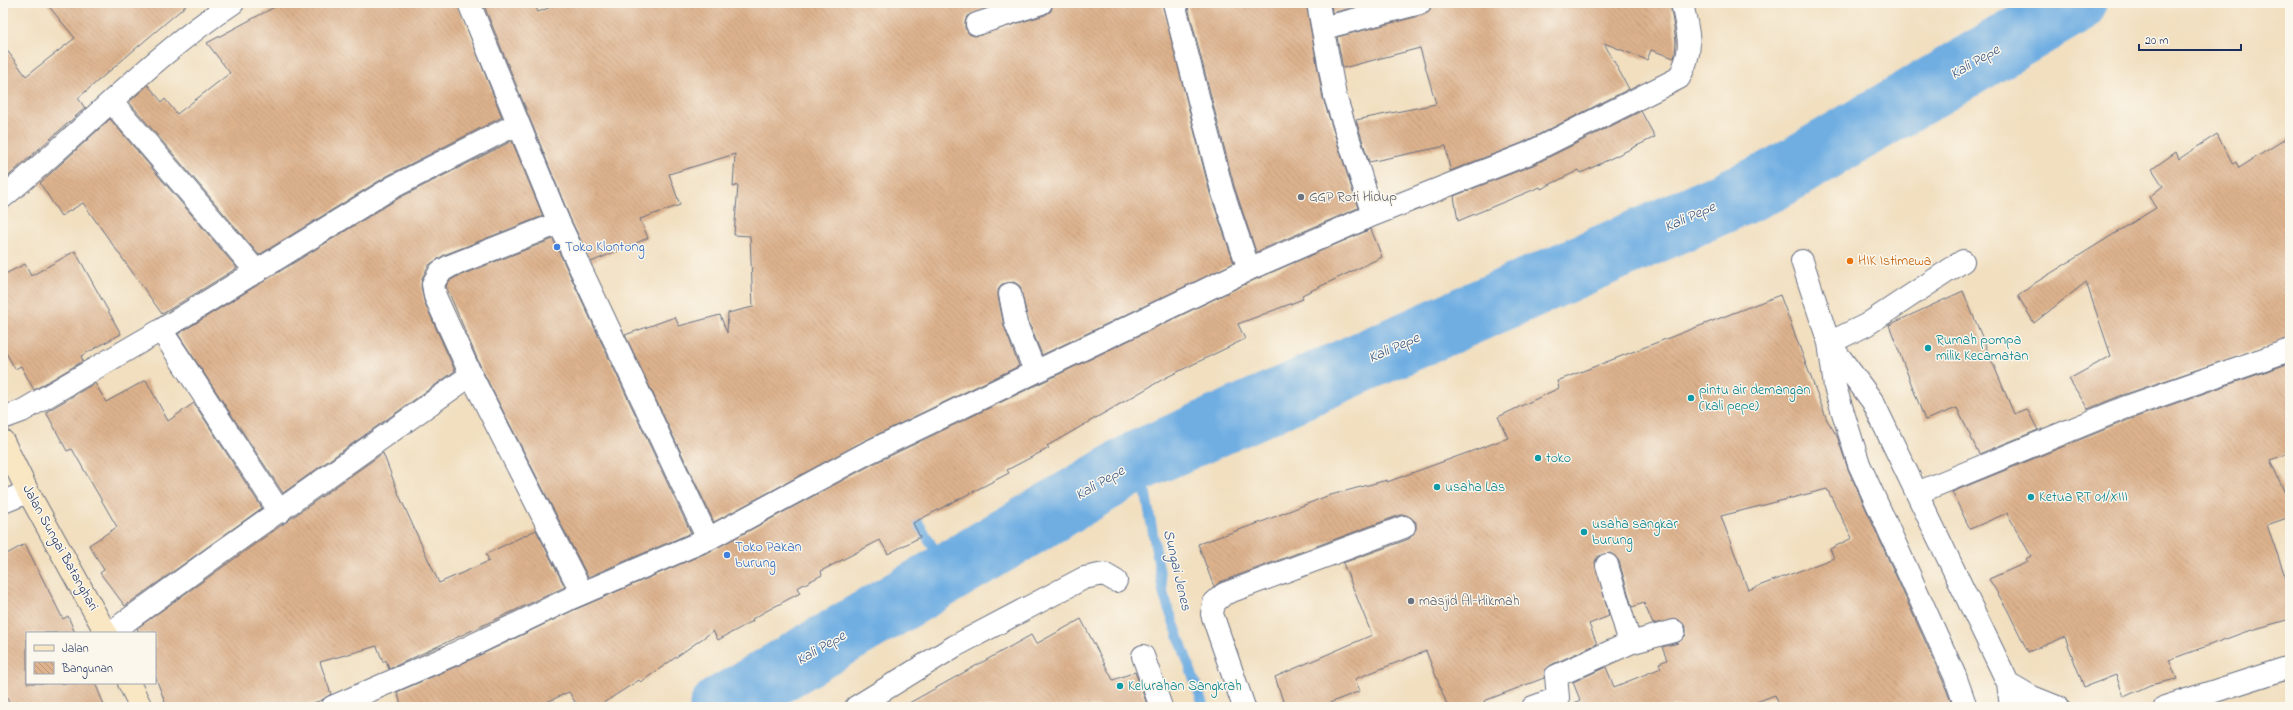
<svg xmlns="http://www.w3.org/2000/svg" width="2293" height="710" viewBox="0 0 2293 710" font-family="'Indie Flower',sans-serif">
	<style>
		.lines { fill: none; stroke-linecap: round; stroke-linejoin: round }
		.stream { stroke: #6faee2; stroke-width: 10 }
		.river { stroke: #6faee2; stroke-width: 61 }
		.building { fill: url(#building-back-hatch); fill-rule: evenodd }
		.street-casing { stroke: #666d80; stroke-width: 24 }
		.secondary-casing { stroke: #666d80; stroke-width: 24 }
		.street { stroke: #fff; stroke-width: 22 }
		.secondary { stroke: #f9e7c3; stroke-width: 22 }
		.worship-dot { fill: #6b7280; stroke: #fbf7ec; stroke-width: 1.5 }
		.shop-dot { fill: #3f7fe0; stroke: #fbf7ec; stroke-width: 1.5 }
		.food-dot { fill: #e8710a; stroke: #fbf7ec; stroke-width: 1.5 }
		.culture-dot { fill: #0f9aa8; stroke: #fbf7ec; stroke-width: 1.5 }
		.labels { text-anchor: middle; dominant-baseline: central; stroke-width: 3; stroke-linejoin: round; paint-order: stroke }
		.worship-label { font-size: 14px; fill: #5b616d; stroke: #fbf7ec; text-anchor: start }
		.shop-label { font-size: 14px; fill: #366cbe; stroke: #fbf7ec; text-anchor: start }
		.food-label { font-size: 14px; fill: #c56008; stroke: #fbf7ec; text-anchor: start }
		.culture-label { font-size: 14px; fill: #0d838f; stroke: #fbf7ec; text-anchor: start }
		.street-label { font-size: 14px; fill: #1b2f5e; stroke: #fbf7ec }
		.water-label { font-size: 15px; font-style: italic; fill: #345586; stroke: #fbf7ec }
	</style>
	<defs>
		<pattern id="building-back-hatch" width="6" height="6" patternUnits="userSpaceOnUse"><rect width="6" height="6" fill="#ddb28d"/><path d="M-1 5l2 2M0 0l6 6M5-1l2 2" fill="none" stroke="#bd997c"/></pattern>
	</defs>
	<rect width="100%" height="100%" fill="#fbf7ec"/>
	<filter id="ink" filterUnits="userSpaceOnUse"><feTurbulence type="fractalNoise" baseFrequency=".025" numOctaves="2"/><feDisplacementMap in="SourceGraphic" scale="8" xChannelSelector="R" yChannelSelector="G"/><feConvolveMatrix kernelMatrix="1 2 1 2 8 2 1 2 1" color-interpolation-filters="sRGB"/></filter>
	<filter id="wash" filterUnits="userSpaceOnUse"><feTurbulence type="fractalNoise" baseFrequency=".012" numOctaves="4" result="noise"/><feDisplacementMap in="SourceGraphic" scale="16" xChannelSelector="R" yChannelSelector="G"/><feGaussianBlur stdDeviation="0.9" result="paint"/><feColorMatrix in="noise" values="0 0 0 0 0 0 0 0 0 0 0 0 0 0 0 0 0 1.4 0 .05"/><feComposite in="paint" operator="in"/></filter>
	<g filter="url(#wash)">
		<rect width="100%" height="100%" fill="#f1dfc0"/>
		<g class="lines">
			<path class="stream" d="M 1140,460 L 1164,596 L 1204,707
				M 910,509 L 948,572"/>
			<path class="river" d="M 720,707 L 1140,460 L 1772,181 L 2076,3"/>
		</g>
		<g id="blocks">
			<path class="building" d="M 46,3 L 189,3 L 78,98 L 85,108 L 86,107 L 3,181 L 3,45 L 26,76 L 75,38 Z
				M 282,3 L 457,3 L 502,117 L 387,176 L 259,255 L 129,102 L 148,85 L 162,102 L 165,99 L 177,114 L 230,73 L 207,43 Z
				M 483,3 L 534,3 L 538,12 L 561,3 L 1001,3 L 967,16 L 965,22 L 965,28 L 969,34 L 975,36 L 1045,15 L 1051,11 L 1053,3 L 1162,3 L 1210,193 L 1234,263 L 1042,355 L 1028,320 L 1020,286 L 1014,282 L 1002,284 L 998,290 L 998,296 L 1004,326 L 1019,366 L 862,442 L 714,522 L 625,335 L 675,317 L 679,326 L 720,315 L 727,333 L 728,313 L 753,307 L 750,236 L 734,235 L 738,185 L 733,187 L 735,154 L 669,174 L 680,205 L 640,219 L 648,238 L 591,262 L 570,218 Z
				M 1187,3 L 1306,3 L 1323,98 L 1358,208 L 1256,252 L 1234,186 Z
				M 1331,3 L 1370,3 L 1332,13 Z
				M 1432,3 L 1670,3 L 1676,41 L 1675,55 L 1674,58 L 1651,50 L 1647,60 L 1604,43 L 1629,89 L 1522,143 L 1450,171 L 1446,146 L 1369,162 L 1356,120 L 1436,104 L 1420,48 L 1343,68 L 1337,37 L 1423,15 L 1429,12 Z
				M 1641,111 L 1655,137 L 1581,173 L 1579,170 L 1541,189 L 1540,187 L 1458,221 L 1454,196 L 1533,165 Z
				M 110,119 L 237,268 L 162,314 L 83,203 L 61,216 L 40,183 Z
				M 2217,134 L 2233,164 L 2236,162 L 2239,168 L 2290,136 L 2290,338 L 2120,396 L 2088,409 L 2069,379 L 2111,356 L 2086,282 L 2034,323 L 2018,296 L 2035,283 L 2156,208 L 2149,197 L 2163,186 L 2152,169 L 2176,152 L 2179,159 Z
				M 512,141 L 543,216 L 444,255 L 429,265 L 422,278 L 421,286 L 424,301 L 455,371 L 283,493 L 178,334 L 399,198 Z
				M 1371,229 L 1382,257 L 1302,295 L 1303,299 L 1238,324 L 1245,339 L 1165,378 L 1047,446 L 1049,448 L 1007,470 L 1009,473 L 913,523 L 920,537 L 888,554 L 880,540 L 821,571 L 822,575 L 797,588 L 800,593 L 770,609 L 752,619 L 753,621 L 718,640 L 713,631 L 641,682 L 639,680 L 597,707 L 578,707 L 569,692 L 536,707 L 402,707 L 397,692 L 457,666 L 574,610 L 713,550 L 873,464 L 1254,280 Z
				M 553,239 L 691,533 L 588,577 L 482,370 L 446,286 L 449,281 L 456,277 Z
				M 75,251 L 121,334 L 81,356 L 83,361 L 34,390 L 21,366 L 15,369 L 3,347 L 3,275 L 25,264 L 31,276 Z
				M 1963,291 L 2014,414 L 2027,409 L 2038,430 L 1979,454 L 1957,408 L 1925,420 L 1889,325 Z
				M 1780,295 L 1827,420 L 1837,436 L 1848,469 L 1943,681 L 1953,707 L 1780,707 L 1775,695 L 1743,707 L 1567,707 L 1580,700 L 1573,682 L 1606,667 L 1614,687 L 1661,668 L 1659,663 L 1667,660 L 1662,647 L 1678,643 L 1686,635 L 1686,627 L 1678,619 L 1653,624 L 1644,603 L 1632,607 L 1619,561 L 1615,556 L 1610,553 L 1598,556 L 1595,562 L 1609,616 L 1589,624 L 1597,644 L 1551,665 L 1545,670 L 1544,678 L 1484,701 L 1486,707 L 1448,707 L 1426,651 L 1355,679 L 1360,691 L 1319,707 L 1285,707 L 1275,677 L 1372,635 L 1343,563 L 1409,539 L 1416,529 L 1416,522 L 1406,515 L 1400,515 L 1220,582 L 1214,587 L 1198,544 L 1259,523 L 1327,496 L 1387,480 L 1387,482 L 1508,438 L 1498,417 L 1559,388 L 1557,381 ZM 1827,489 L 1852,538 L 1830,549 L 1834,558 L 1748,590 L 1721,516 Z
				M 2290,363 L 2290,453 L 2270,460 L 2290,504 L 2290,517 L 2267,525 L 2290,590 L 2290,619 L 2245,632 L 2169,660 L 2177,679 L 2150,685 L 2124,697 L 2116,675 L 2084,687 L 2065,637 L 2028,652 L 2007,609 L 1989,579 L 2028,562 L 2026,559 L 2031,556 L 2007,513 L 1970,529 L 1952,492 L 2128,420 Z
				M 146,380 L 168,421 L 194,403 L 262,508 L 125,606 L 100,573 L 104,570 L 89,545 L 117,527 L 72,449 L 67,451 L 46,412 L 95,383 L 106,402 Z
				M 383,453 L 399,495 L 439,583 L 489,561 L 486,554 L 536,530 L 565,587 L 389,669 L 386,660 L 383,662 L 377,646 L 320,662 L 331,694 L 322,700 L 301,707 L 167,707 L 155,676 L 155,633 L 139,633 L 137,628 Z
				M 25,544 L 63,619 L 68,616 L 75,633 L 27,633 L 27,683 L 95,683 L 105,707 L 10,707 L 3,684 L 3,556 Z
				M 1081,619 L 1113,680 L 1135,672 L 1148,707 L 902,707 L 1031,635 L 1036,644 Z"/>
		</g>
	</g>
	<g filter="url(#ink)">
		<use href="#blocks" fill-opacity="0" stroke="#666d80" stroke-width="1"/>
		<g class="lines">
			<g class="street-casing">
				<path id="street" d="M 469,3 L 559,223 L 708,539
					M 1174,3 L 1222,190 L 1249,269
					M 1318,3 L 1335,96 L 1373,215
					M 977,24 L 1041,3
					M 1323,28 L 1420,3
					M 112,102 L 257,272
					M 3,197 C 81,134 149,58 233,3
					M 559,223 L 450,266 L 440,272 L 433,284 L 435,296 L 471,375 L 582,593
					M 1802,261 L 1829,343 L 1835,387 L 1859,464 L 1955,676 L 1966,707
					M 1010,294 L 1016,324 L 1035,371
					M 161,330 L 280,512
					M 1829,343 L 1866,325 L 1963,261
					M 1830,344 L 1873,402 L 2008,683 L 2011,707
					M 3,418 L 22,411 L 161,330 L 393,187 L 517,124
					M 1917,493 L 2124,408 L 2290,350
					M 3,502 L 28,492
					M 1607,565 L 1630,643
					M 110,633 L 217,555 L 471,375
					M 1143,656 L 1161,707
					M 2008,683 L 2032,697 L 2057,707
					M 332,707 L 452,655 L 569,599 L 708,539 L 867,453 L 1249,269 L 1373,215 L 1527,154 L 1679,78 C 1695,48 1688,34 1682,3
					M 856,707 L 955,646 L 1084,578 L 1104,574 L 1116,581
					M 1244,707 L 1212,614 L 1214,603 L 1224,594 L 1404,527
					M 1533,707 L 1558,698 L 1556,676 L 1630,643 L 1674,631
					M 2165,707 L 2290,667"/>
			</g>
			<g class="secondary-casing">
				<path id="secondary" d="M 3,441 L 28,492 L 106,633
					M 129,683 L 141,707"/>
			</g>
			<use href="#street" class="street"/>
			<use href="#secondary" class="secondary"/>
		</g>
	</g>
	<g class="worship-dot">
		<circle cx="1301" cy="197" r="4"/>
		<circle cx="1411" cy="601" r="4"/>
	</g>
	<g class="shop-dot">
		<circle cx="557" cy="247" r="4"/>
		<circle cx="727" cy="555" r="4"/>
	</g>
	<circle class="food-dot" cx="1850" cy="261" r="4"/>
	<g class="culture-dot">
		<circle cx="1928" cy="348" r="4"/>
		<circle cx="1691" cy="398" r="4"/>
		<circle cx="1538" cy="458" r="4"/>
		<circle cx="1437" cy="487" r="4"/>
		<circle cx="2031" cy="497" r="4"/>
		<circle cx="1584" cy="532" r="4"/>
		<circle cx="1120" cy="686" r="4"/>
	</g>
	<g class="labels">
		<g class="worship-label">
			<text x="1309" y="197">GGP Roti Hidup</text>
			<text x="1419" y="601">masjid Al-Hikmah</text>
		</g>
		<g class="shop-label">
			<text x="565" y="247">Toko Klontong</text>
			<text x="735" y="547">Toko Pakan<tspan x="735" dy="16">burung</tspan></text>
		</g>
		<g class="food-label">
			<text x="1858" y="261">HIK Istimewa</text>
		</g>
		<g class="culture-label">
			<text x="1936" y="340">Rumah pompa<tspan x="1936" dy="16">milik Kecamatan</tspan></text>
			<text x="1699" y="390">pintu air demangan<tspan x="1699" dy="16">(kali pepe)</tspan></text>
			<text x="1546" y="458">toko</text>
			<text x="1445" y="487">usaha Las</text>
			<text x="2039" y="497">Ketua RT 01/XIII</text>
			<text x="1592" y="524">usaha sangkar<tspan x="1592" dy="16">burung</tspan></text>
			<text x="1128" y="686">Kelurahan Sangkrah</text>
		</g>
		<g class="street-label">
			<text transform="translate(60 548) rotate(61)">Jalan Sungai Batanghari</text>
		</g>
		<g class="water-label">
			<text transform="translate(1975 62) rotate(-30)">Kali Pepe</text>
			<text transform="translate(1690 217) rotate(-24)">Kali Pepe</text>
			<text transform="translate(1394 348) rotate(-24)">Kali Pepe</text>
			<text transform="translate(1100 483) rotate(-30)">Kali Pepe</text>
			<text transform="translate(1177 570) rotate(77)">Sungai Jenes</text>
			<text transform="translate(821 648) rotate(-30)">Kali Pepe</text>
		</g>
	</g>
	<rect width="2293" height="710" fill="none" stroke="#fbf7ec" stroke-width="16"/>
	<rect x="26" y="632" width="130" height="52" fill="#fbf7ec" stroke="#a1a7b3"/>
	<rect x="34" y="645" width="20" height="6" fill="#f9e7c3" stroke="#a1a7b3"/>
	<text x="62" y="652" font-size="12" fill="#1b2f5e">Jalan</text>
	<rect x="34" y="662" width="20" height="12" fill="url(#building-back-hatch)" stroke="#a1a7b3"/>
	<text x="62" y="672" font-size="12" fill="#1b2f5e">Bangunan</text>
	<path d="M2139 44v6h102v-6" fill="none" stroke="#1b2f5e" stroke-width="2"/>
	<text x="2145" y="44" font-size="12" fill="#1b2f5e" stroke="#fbf7ec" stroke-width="3" paint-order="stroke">20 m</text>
</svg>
